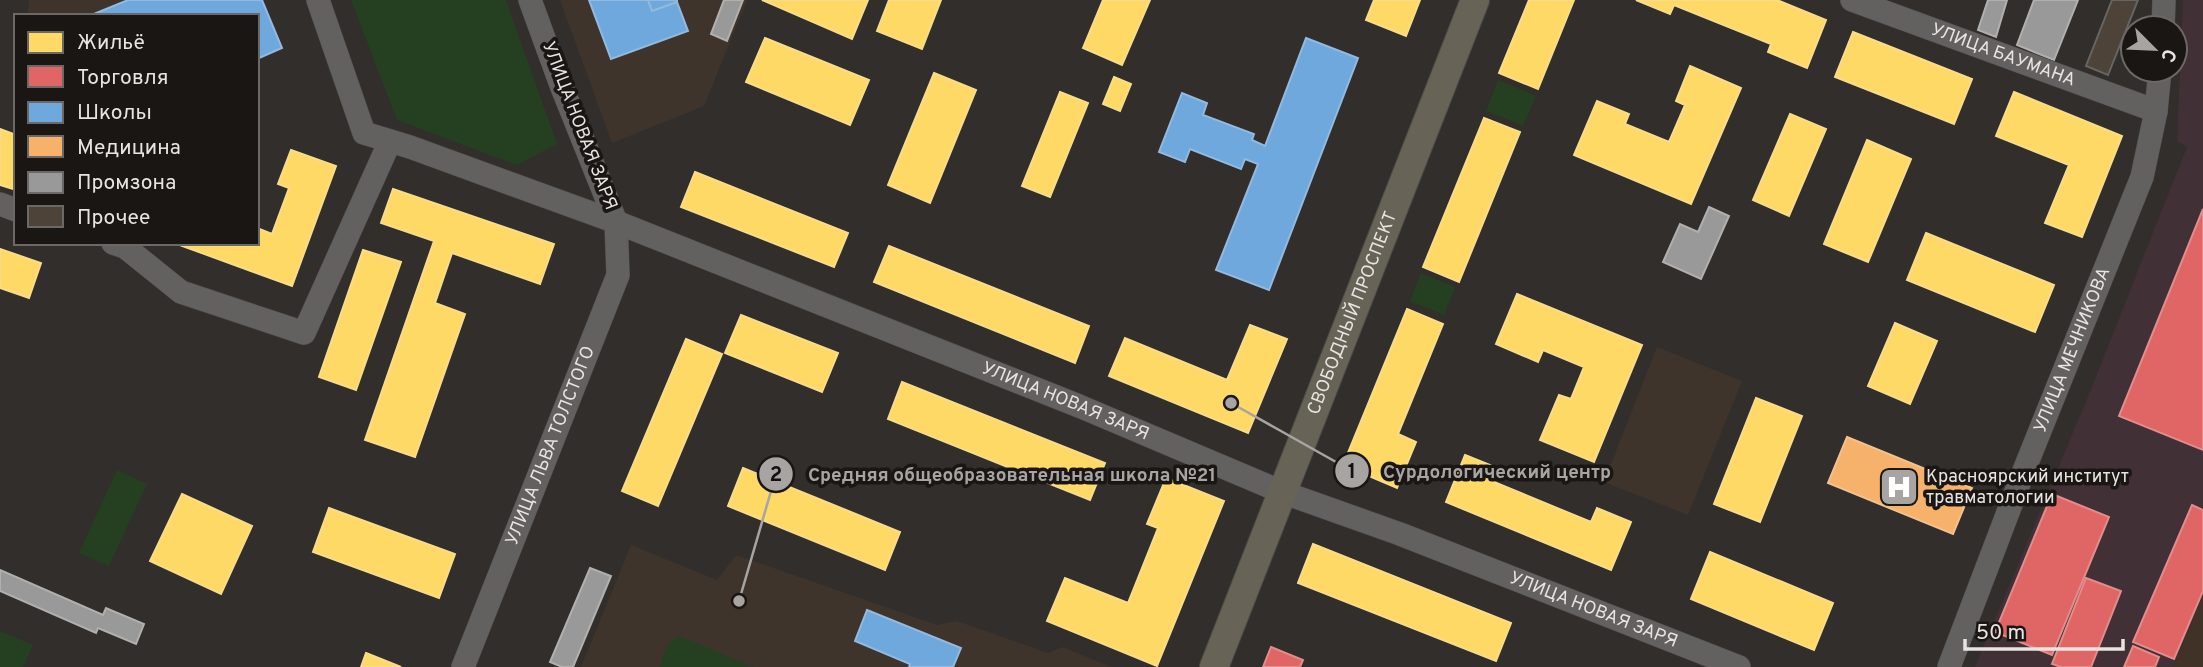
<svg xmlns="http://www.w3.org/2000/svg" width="2203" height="667" viewBox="0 0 2203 667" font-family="Overpass,sans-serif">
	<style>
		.commercial { fill: #413035 }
		.industrial { fill: #403227 }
		.built { fill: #3f342c }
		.green { fill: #244021 }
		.homes { fill: #ffd966; stroke: #f8dc8b; stroke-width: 2 }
		.shops { fill: #e06666; stroke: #e28c8b; stroke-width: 2 }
		.schools { fill: #6fa8dc; stroke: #93bade; stroke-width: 2 }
		.health { fill: #f6b26b; stroke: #f2c18e; stroke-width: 2 }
		.industry { fill: #999; stroke: #b1b0af; stroke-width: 2 }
		.building { fill: #4d4338; stroke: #676562; stroke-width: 2 }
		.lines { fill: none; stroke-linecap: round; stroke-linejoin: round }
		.minor-casing { stroke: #4e4c49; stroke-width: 24 }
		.major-casing { stroke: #4e4c49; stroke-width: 30 }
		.minor { stroke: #63615f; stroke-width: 23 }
		.major { stroke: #676356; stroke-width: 28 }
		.labels { text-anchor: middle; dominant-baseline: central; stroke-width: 7; stroke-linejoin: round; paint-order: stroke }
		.street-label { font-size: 18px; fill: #e8e4e1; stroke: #191614 }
		.poi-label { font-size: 18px; fill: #e8e4e1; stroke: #191614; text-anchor: start }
		.leader { fill: none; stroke: #a8a4a1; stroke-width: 2.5 }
		.callout-dot { fill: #a8a4a1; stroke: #191614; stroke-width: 2.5 }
		.mark-label { font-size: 21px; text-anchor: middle; font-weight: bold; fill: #111 }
		.callout-label { font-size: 19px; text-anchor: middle; font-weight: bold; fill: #a8a4a1; stroke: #191614; stroke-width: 7; stroke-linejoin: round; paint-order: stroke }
	</style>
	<rect width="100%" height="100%" fill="#312e2b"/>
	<path class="commercial" d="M 2183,0 L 2203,0 L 2203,596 L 2173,667 L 1975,667 L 2089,394 L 2187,147 L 2177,141 Z"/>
	<path class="industrial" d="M 2203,596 L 2203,667 L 2173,667 Z"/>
	<path class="built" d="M 29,0 L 128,0 L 89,16 L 33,16 L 28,11 Z
		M 560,0 L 747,0 L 704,106 L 612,143 Z
		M 1657,347 L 1742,381 L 1688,515 L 1604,482 Z
		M 631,545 L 717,580 L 736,555 L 937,625 L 957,621 L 1048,653 L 1063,647 L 1111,667 L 581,667 Z"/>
	<path class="green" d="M 351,0 L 506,0 L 557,144 L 517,165 L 397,120 Z
		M 1498,80 L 1536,96 L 1523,126 L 1486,111 Z
		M 1421,273 L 1455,287 L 1444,315 L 1410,301 Z
		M 117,470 L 147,484 L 109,566 L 79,553 Z
		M 0,631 L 33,645 L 23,667 L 0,667 Z
		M 679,636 L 754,667 L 659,667 L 668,644 Z"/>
	<path class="homes" d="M 762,0 L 868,0 L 852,39 Z
		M 889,0 L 941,0 L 922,49 L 877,31 Z
		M 1103,0 L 1150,0 L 1122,65 L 1083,48 Z
		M 1374,0 L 1420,0 L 1406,36 L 1366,20 Z
		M 1529,0 L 1574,0 L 1538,89 L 1499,73 Z
		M 1636,0 L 1777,0 L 1826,20 L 1807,68 L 1768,52 L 1771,44 L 1674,5 L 1670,14 Z
		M 1853,32 L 1972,79 L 1954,124 L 1835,77 Z
		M 765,38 L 869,80 L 850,125 L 746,82 Z
		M 1690,66 L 1741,88 L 1691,204 L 1574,155 L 1597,101 L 1629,114 L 1625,124 L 1669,142 L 1685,105 L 1676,101 Z
		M 934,73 L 976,90 L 930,203 L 888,185 Z
		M 1114,77 L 1131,84 L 1120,111 L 1103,104 Z
		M 1060,92 L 1088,103 L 1050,197 L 1022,186 Z
		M 2014,92 L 2122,136 L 2082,237 L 2045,223 L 2069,165 L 1996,136 Z
		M 1790,114 L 1826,129 L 1789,216 L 1753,200 Z
		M 1484,118 L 1520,132 L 1459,282 L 1423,267 Z
		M 0,129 L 16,135 L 16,190 L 0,185 Z
		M 1867,140 L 1911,159 L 1868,262 L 1824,244 Z
		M 291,150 L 336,166 L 292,286 L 177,244 L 257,243 L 257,228 L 272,234 L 289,188 L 278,184 Z
		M 695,172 L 848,233 L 834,267 L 681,207 Z
		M 393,189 L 554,244 L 540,284 L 452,253 L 435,303 L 465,314 L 415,457 L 365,440 L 434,241 L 381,223 Z
		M 1926,233 L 2054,285 L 2035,332 L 1907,280 Z
		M 889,246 L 1089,326 L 1075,363 L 874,282 Z
		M 0,249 L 41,263 L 29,298 L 0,288 Z
		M 363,250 L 401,262 L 356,390 L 319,377 Z
		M 1517,294 L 1642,345 L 1594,462 L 1540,440 L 1559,395 L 1571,399 L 1584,367 L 1543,350 L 1538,362 L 1496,344 Z
		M 1407,309 L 1443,324 L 1398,434 L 1416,442 L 1397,488 L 1343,465 Z
		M 741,315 L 838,353 L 822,392 L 725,353 Z
		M 1895,323 L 1937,341 L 1910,404 L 1868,386 Z
		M 1250,325 L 1287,339 L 1248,433 L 1109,376 L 1125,338 L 1227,380 Z
		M 686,339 L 722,354 L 658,506 L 622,491 Z
		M 902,382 L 1105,463 L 1090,500 L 888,419 Z
		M 1756,398 L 1802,416 L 1760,522 L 1714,504 Z
		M 1465,455 L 1500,469 L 1494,482 L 1591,522 L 1597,508 L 1631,522 L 1611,570 L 1446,502 Z
		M 743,468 L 900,532 L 885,570 L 728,506 Z
		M 1166,478 L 1224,501 L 1157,666 L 1047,621 L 1065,578 L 1128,603 L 1158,528 L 1147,524 Z
		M 182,494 L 252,526 L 221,594 L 150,561 Z
		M 329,508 L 455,554 L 439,598 L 313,552 Z
		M 1313,544 L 1511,623 L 1496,661 L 1298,583 Z
		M 1710,552 L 1833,603 L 1814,650 L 1691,599 Z
		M 366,653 L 401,667 L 361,667 Z"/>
	<path class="shops" d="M 2203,209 L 2203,450 L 2119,416 Z
		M 2052,494 L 2109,517 L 2052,655 L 1995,632 Z
		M 2192,505 L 2203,510 L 2203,591 L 2174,659 L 2133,642 Z
		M 2086,578 L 2121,591 L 2091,667 L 2061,667 L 2052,664 Z
		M 2133,646 L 2159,657 L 2155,667 L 2124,667 Z
		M 1271,647 L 1303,660 L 1300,667 L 1263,667 Z"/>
	<path class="schools" d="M 128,0 L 262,0 L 282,48 L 257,59 L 257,16 L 89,16 Z
		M 589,0 L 648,0 L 652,11 L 677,2 L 688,31 L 611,59 Z
		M 648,0 L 677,0 L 677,2 L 652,11 Z
		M 1306,38 L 1358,58 L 1269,290 L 1216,270 L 1258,164 L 1245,159 L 1241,169 L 1190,149 L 1185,162 L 1159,152 L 1182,93 L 1207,103 L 1203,115 L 1254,134 L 1252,140 L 1265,146 Z
		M 867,610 L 961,648 L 953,667 L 909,667 L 910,664 L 855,641 Z"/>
	<path class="health" d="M 1847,437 L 1972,488 L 1953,534 L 1828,483 Z"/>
	<path class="industry" d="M 724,0 L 743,0 L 727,41 L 711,34 Z
		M 1988,0 L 2007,0 L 1996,37 L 1978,30 Z
		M 2034,0 L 2078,0 L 2054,60 L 2017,45 Z
		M 1709,207 L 1729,216 L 1701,279 L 1663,262 L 1680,224 L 1698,232 Z
		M 590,568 L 611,576 L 573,667 L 562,667 L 550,662 Z
		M 0,570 L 103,615 L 106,608 L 144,624 L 136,644 L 98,628 L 96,633 L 0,591 Z"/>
	<path class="building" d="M 2112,0 L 2138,0 L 2108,75 L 2086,66 Z"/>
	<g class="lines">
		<g class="minor-casing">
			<g id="minor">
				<path id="s1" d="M 318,0 L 364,133 L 410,147 L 616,222 L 1079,406 L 1282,492 L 1400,534 L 1739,667"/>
				<path id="s2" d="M 1852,0 L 2156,111"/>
				<path d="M 2163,28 L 2164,0"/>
				<path d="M 0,204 L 16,210"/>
				<path d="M 113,243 L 125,247 L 181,292 L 304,333 L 390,141"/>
				<path id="s3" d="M 463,667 L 618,275 L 616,222 L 561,85 L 530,0"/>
				<path id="s4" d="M 1949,667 L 2023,473 L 2142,177 L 2156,111 L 2160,70"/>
			</g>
		</g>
		<g class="major-casing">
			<g id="major">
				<path id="s5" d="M 1214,667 L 1475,0"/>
			</g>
		</g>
		<use href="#minor" class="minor"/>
		<use href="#major" class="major"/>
	</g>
	<defs>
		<g id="hospital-square" transform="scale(2.0125)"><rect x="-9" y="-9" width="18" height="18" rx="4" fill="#a8a4a1" stroke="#191614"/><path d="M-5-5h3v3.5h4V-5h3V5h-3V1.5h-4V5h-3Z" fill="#fff"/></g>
	</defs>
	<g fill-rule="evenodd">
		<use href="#hospital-square" x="1899" y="487"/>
	</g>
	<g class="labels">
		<g class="street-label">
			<text stroke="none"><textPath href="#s2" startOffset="161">УЛИЦА БАУМАНА</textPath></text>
			<text transform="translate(579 126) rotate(69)">УЛИЦА НОВАЯ ЗАРЯ</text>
			<text stroke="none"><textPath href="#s5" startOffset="380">СВОБОДНЫЙ ПРОСПЕКТ</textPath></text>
			<text stroke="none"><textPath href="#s4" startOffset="340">УЛИЦА МЕЧНИКОВА</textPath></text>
			<text stroke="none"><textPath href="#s1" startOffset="892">УЛИЦА НОВАЯ ЗАРЯ</textPath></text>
			<text stroke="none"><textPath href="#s3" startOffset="238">УЛИЦА ЛЬВА ТОЛСТОГО</textPath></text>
			<text stroke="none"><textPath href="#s1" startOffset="1460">УЛИЦА НОВАЯ ЗАРЯ</textPath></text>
		</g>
		<g class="poi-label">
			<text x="1926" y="477">Красноярский институт<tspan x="1926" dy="21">травматологии</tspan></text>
		</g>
	</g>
	<path class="leader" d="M1231 403L1352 471M739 601L776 474"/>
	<g class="callout-dot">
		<circle cx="1231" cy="403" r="7"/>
		<circle cx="739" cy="601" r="7"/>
		<circle cx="1352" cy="471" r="18"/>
		<circle cx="776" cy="474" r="18"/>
	</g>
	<g class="mark-label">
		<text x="1352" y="478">1</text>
		<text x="776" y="481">2</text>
	</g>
	<g class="callout-label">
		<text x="1497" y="478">Сурдологический центр</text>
		<text x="1012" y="481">Средняя общеобразовательная школа №21</text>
	</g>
	<rect x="14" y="14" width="245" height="231" fill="#191614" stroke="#6c6866" stroke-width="2"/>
	<rect x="28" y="32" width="35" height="21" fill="#ffd966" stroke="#6c6866" stroke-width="2"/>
	<text x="77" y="49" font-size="21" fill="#e8e4e1">Жильё</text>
	<rect x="28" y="66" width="35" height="21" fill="#e06666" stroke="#6c6866" stroke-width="2"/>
	<text x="77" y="84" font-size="21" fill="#e8e4e1">Торговля</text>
	<rect x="28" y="102" width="35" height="21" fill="#6fa8dc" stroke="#6c6866" stroke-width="2"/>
	<text x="77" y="119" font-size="21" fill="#e8e4e1">Школы</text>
	<rect x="28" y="136" width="35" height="21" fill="#f6b26b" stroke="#6c6866" stroke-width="2"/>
	<text x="77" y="154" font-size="21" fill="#e8e4e1">Медицина</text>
	<rect x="28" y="172" width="35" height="21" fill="#999999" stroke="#6c6866" stroke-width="2"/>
	<text x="77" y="189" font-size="21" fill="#e8e4e1">Промзона</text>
	<rect x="28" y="206" width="35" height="21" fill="#4d4338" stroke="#6c6866" stroke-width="2"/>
	<text x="77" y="224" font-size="21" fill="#e8e4e1">Прочее</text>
	<g transform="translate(2154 49) rotate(114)"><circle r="33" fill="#191614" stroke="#6c6866" stroke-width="2"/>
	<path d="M0-5L12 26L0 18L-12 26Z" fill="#a8a4a1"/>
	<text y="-10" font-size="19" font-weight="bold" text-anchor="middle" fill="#e8e4e1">С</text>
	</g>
	<path d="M1965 639v10h158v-10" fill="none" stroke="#e8e4e1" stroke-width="3.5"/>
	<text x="1976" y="639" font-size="21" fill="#e8e4e1" stroke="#191614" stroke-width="5" paint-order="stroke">50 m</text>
</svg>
